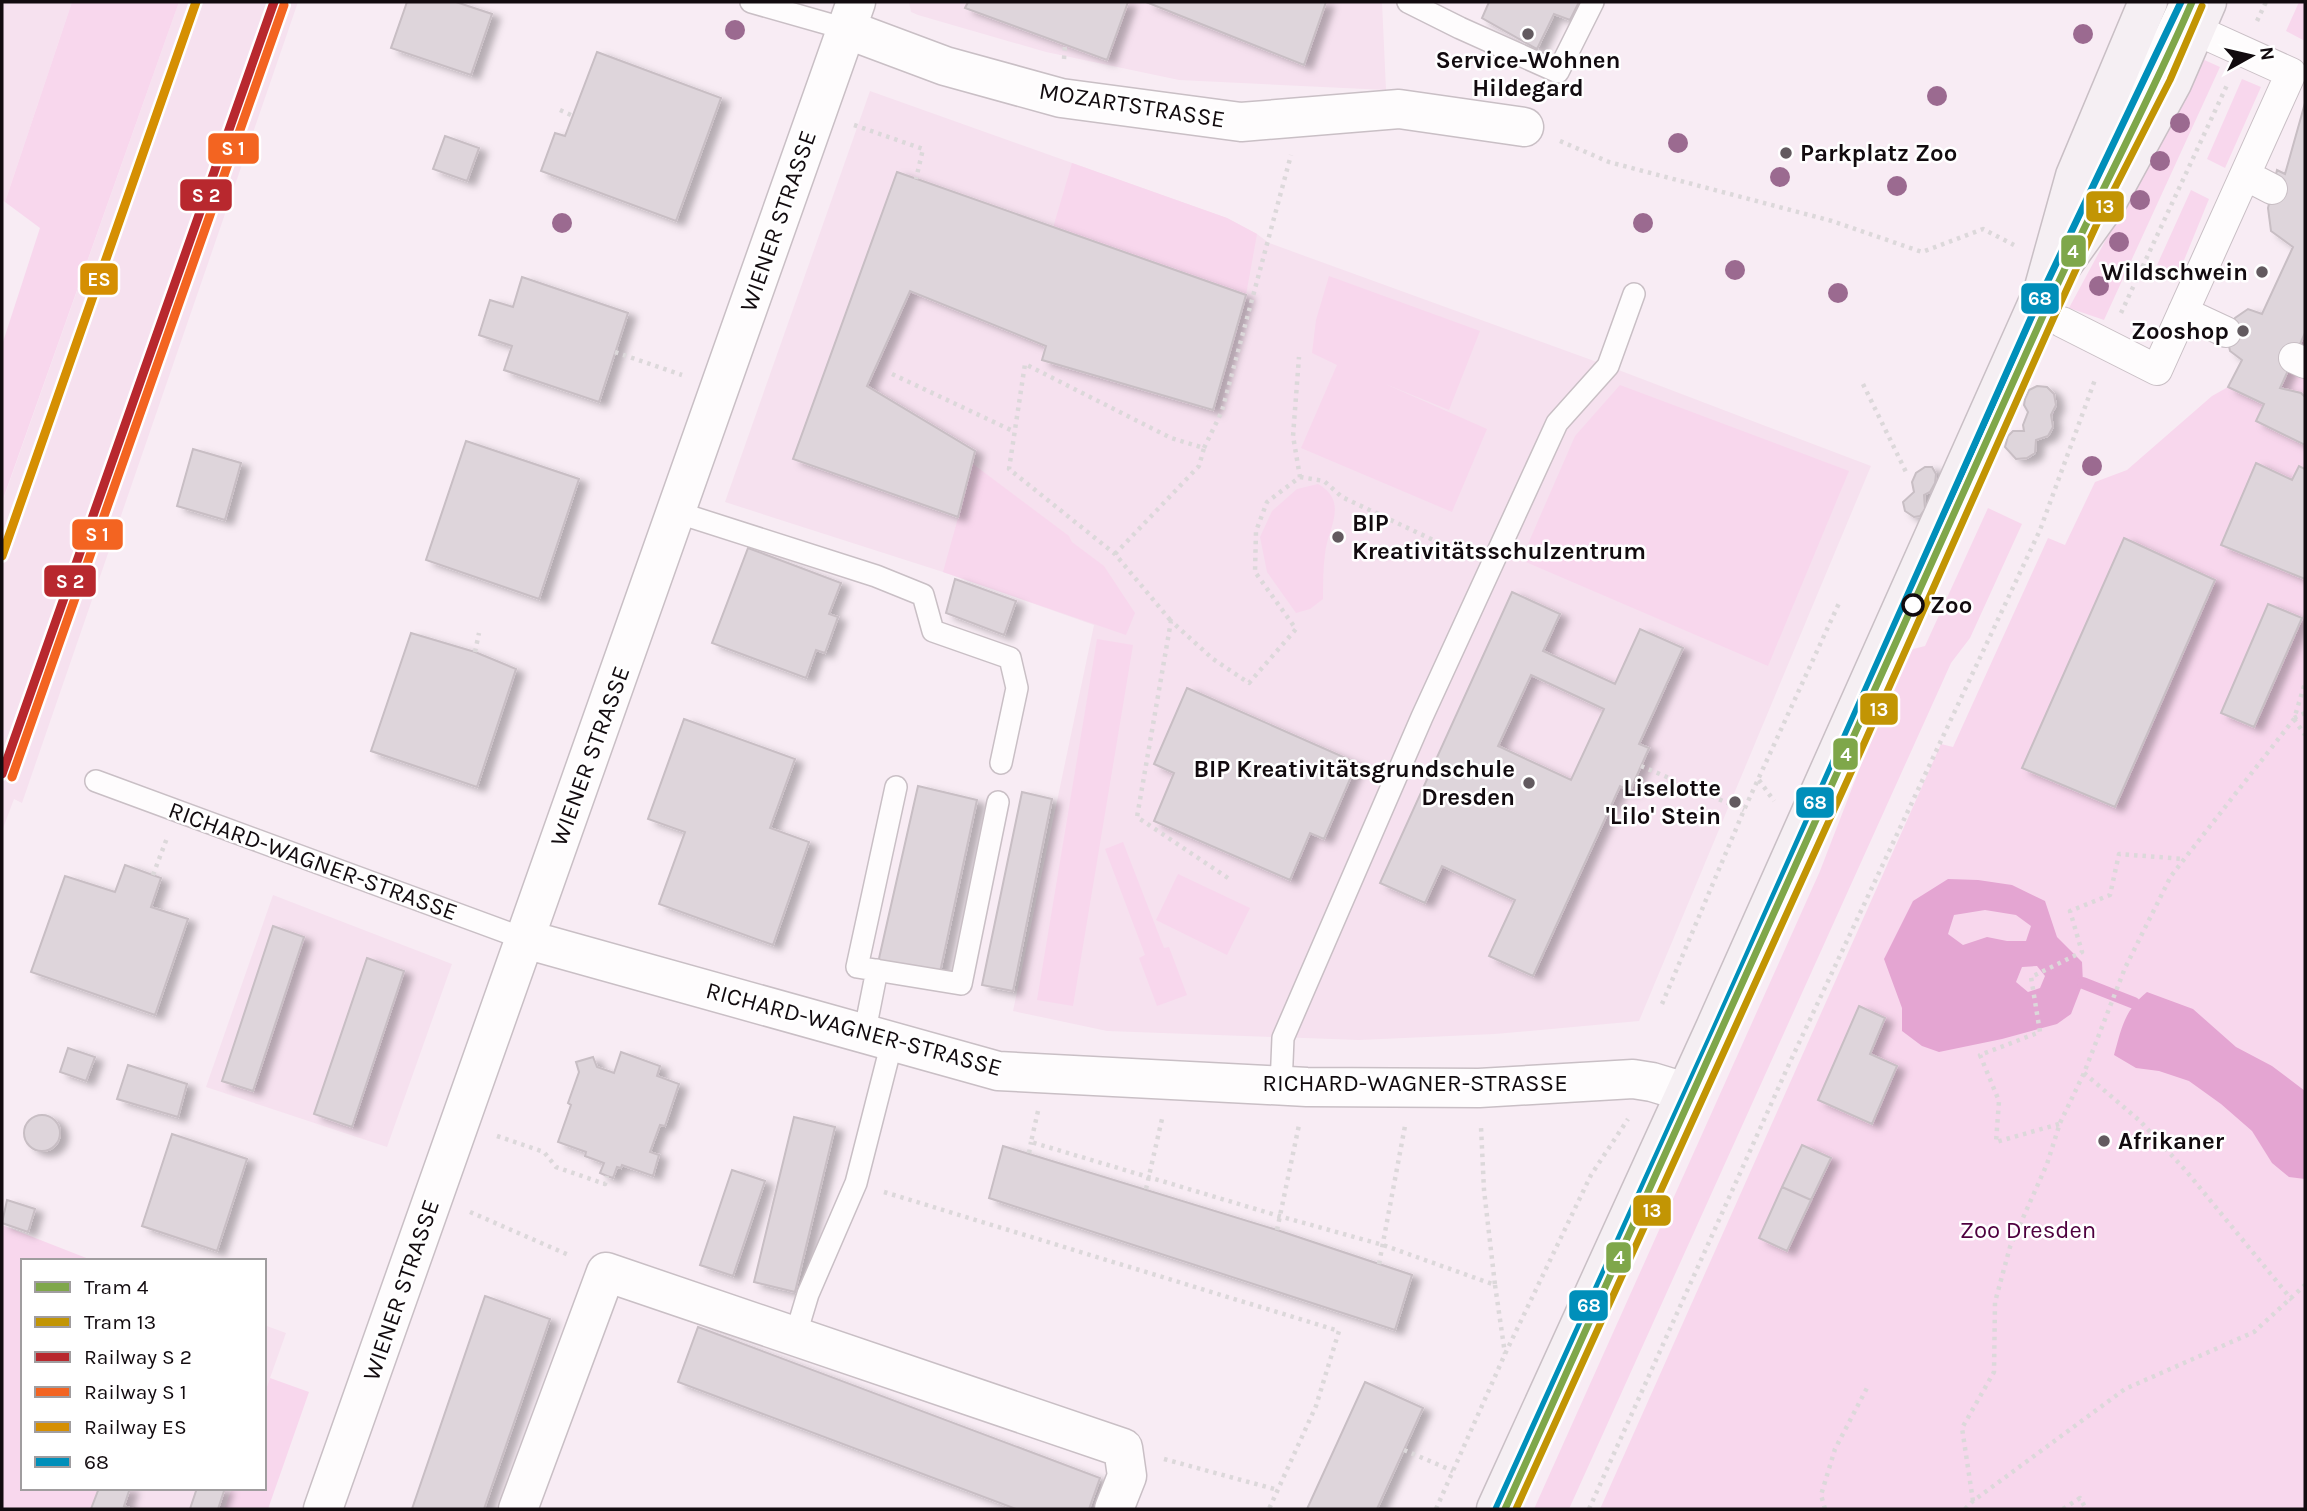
<svg xmlns="http://www.w3.org/2000/svg" width="2307" height="1511" viewBox="0 0 2307 1511" font-family="Karla,sans-serif">
	<style>
		.built { fill: #f6e1ef }
		.green { fill: #f8d7ed }
		.water { fill: #e4a5d2; fill-rule: evenodd }
		.lines { fill: none; stroke-linecap: round; stroke-linejoin: round }
		.stream { stroke: #e4a5d2; stroke-width: 12 }
		.building { fill: #ded5db; stroke: #c8bec4; stroke-width: 2; fill-rule: evenodd; filter: url(#shadow) }
		.service-casing { stroke: #c9bfc5; stroke-width: 24 }
		.pedestrian-casing { stroke: #c9bfc5; stroke-width: 32 }
		.minor-casing { stroke: #c9bfc5; stroke-width: 41 }
		.secondary-casing { stroke: #c9bfc5; stroke-width: 41 }
		.path { stroke: #dcd8da; stroke-width: 4.5; stroke-dasharray: 3.5 5; stroke-linecap: butt }
		.service { stroke: #fefcfd; stroke-width: 21 }
		.pedestrian { stroke: #fefcfd; stroke-width: 30 }
		.minor { stroke: #fefcfd; stroke-width: 38 }
		.secondary { stroke: #f5eff3; stroke-width: 38 }
		.bus-1-casing { stroke: #fff; stroke-width: 12 }
		.bus-1 { stroke: #008fba; stroke-width: 7 }
		.rail-1-casing { stroke: #fff; stroke-width: 14 }
		.rail-2-casing { stroke: #fff; stroke-width: 14 }
		.rail-3-casing { stroke: #fff; stroke-width: 14 }
		.rail-1 { stroke: #b8282e; stroke-width: 9 }
		.rail-2 { stroke: #f36421; stroke-width: 9 }
		.rail-3 { stroke: #d58f02; stroke-width: 9 }
		.tram-1-casing { stroke: #fff; stroke-width: 12 }
		.tram-2-casing { stroke: #fff; stroke-width: 12 }
		.tram-1 { stroke: #7fa74a; stroke-width: 7 }
		.tram-2 { stroke: #c29504; stroke-width: 7 }
		.tree { fill: #9b6a90 }
		.poi-dot { fill: #625a5f; stroke: #fff; stroke-width: 2.5 }
		.stop-dot { fill: #fff; stroke: #120b0f; stroke-width: 3.5 }
		.labels { text-anchor: middle; dominant-baseline: central; stroke-width: 5; stroke-linejoin: round; paint-order: stroke }
		.poi-label { font-size: 24px; font-weight: bold; fill: #120b0f; stroke: #fff; text-anchor: end }
		.street-label { font-size: 24px; fill: #120b0f; stroke: #fff }
		.stop-label { font-size: 24px; font-weight: bold; fill: #120b0f; stroke: #fff; text-anchor: start }
		.park-label { font-size: 24px; fill: #4f003f; stroke: #fff }
		.line-badge { stroke: #fff; stroke-width: 2.5 }
		.badge-label { font-size: 19px; text-anchor: middle; font-weight: bold; fill: #fff }
	</style>
	<defs>
		<filter id="shadow"><feDropShadow dx="8" dy="4.5" stdDeviation="3.5" flood-color="#0004"/></filter>
	</defs>
	<rect width="100%" height="100%" fill="#f8ecf4"/>
	<path class="built" d="M 2,2 L 72,2 L 5,202 L 2,200 Z
		M 179,2 L 298,2 L 22,803 L 14,799 L 2,831 L 2,503 Z
		M 909,2 L 1382,2 L 1386,90 L 1179,80 L 1046,52 L 918,15 L 911,12 Z
		M 870,91 L 1227,218 L 1257,234 L 1269,243 L 1608,366 L 1871,466 L 1639,1021 L 1495,1034 L 1359,1040 L 1107,1031 L 1013,1011 L 1094,625 L 943,572 L 725,502 Z
		M 273,895 L 452,964 L 387,1147 L 206,1087 Z
		M 264,1325 L 286,1333 L 264,1395 Z
		M 99,1488 L 232,1488 L 224,1509 L 91,1509 Z"/>
	<path class="green" d="M 72,2 L 179,2 L 2,502 L 2,345 L 40,228 L 5,202 Z
		M 2299,2 L 2305,2 L 2305,41 L 2286,31 Z
		M 2200,58 L 2220,67 L 2104,320 L 2069,308 L 2186,91 Z
		M 2242,79 L 2261,87 L 2225,168 L 2207,159 Z
		M 2305,103 L 2305,1509 L 1600,1509 L 1941,744 L 1953,747 L 2048,538 L 2065,545 L 2095,482 L 2127,470 L 2212,396 L 2228,387 L 2242,361 L 2230,351 L 2226,332 L 2235,318 L 2248,309 L 2262,314 L 2293,247 L 2271,231 L 2268,208 L 2277,170 L 2285,174 Z
		M 1072,163 L 1227,218 L 1257,234 L 1246,295 L 1053,228 Z
		M 2191,190 L 2209,199 L 2178,275 L 2157,265 Z
		M 1329,276 L 1480,331 L 1449,410 L 1383,383 L 1487,429 L 1452,512 L 1301,448 L 1337,365 L 1312,353 L 1316,320 Z
		M 1620,385 L 1849,471 L 1768,666 L 1521,560 L 1575,436 Z
		M 973,464 L 1069,536 L 1072,542 L 1104,566 L 1135,613 L 1126,635 L 943,572 Z
		M 1318,484 C 1350,502 1327,529 1325,554 C 1323,569 1323,584 1323,599 L 1310,609 L 1296,613 L 1267,572 L 1260,537 L 1272,511 L 1297,489 Z
		M 1988,508 L 2022,524 L 1970,638 L 1951,663 L 1569,1509 L 1534,1509 L 1820,871 L 1905,651 L 1925,646 Z
		M 1097,639 L 1133,645 L 1073,1006 L 1037,1000 Z
		M 1123,842 L 1164,948 L 1169,947 L 1187,995 L 1157,1006 L 1139,958 L 1145,955 L 1105,849 Z
		M 1178,874 L 1250,908 L 1227,955 L 1156,920 Z
		M 2,1225 L 94,1261 L 23,1261 L 23,1488 L 99,1488 L 91,1509 L 2,1509 Z
		M 270,1378 L 309,1392 L 268,1509 L 224,1509 L 232,1488 L 264,1488 L 264,1395 Z"/>
	<path class="water" d="M 1948,879 L 1978,880 L 2012,885 L 2045,901 L 2057,937 L 2082,962 L 2083,983 L 2071,1014 L 2057,1024 L 2002,1039 L 1939,1052 L 1922,1046 L 1902,1031 L 1902,1008 L 1884,959 L 1913,901 ZM 1985,910 L 2016,915 L 2031,926 L 2026,941 L 2007,941 L 1987,937 L 1963,945 L 1948,934 L 1954,915 ZM 2037,966 L 2045,976 L 2040,988 L 2028,992 L 2016,982 L 2022,967 Z
		M 2147,992 L 2193,1009 L 2236,1047 L 2272,1066 L 2305,1091 L 2305,1179 L 2289,1177 L 2272,1163 L 2252,1131 L 2221,1104 L 2189,1081 L 2159,1071 L 2136,1068 L 2114,1055 C 2122,1027 2124,1011 2147,992 Z"/>
	<g class="lines">
		<path class="stream" d="M 2083,983 L 2134,1003"/>
	</g>
	<path class="building" d="M 407,2 L 456,2 L 492,14 L 471,75 L 391,48 Z
		M 968,2 L 1128,2 L 1107,60 L 965,8 Z
		M 1146,2 L 1326,2 L 1304,65 Z
		M 1489,2 L 1579,2 L 1570,20 L 1554,14 L 1537,49 L 1482,18 Z
		M 597,52 L 721,98 L 676,221 L 541,171 L 555,133 L 565,136 Z
		M 2305,103 L 2305,333 L 2280,388 L 2301,393 L 2305,397 L 2305,445 L 2256,421 L 2264,404 L 2228,387 L 2242,360 L 2230,351 L 2226,332 L 2235,318 L 2248,309 L 2262,314 L 2293,247 L 2271,231 L 2268,208 L 2277,170 L 2285,174 Z
		M 445,136 L 479,148 L 467,181 L 433,169 Z
		M 897,172 L 1246,295 L 1213,410 L 1042,360 L 1046,346 L 910,291 L 867,386 L 975,451 L 958,517 L 793,459 Z
		M 522,277 L 628,313 L 599,402 L 504,370 L 512,346 L 479,335 L 490,300 L 513,307 Z
		M 2037,386 L 2047,387 L 2054,394 L 2056,405 L 2051,415 L 2053,427 L 2048,436 L 2036,440 L 2035,453 L 2027,458 L 2016,459 L 2005,447 L 2008,436 L 2013,431 L 2024,431 L 2023,425 L 2028,412 L 2024,405 L 2025,399 L 2029,390 Z
		M 466,441 L 579,479 L 539,599 L 426,560 Z
		M 193,449 L 241,463 L 225,520 L 177,506 Z
		M 2256,463 L 2292,480 L 2299,466 L 2305,469 L 2305,579 L 2221,545 Z
		M 1925,467 L 1932,467 L 1936,474 L 1935,483 L 1930,492 L 1924,495 L 1925,509 L 1920,516 L 1914,517 L 1905,511 L 1903,502 L 1914,492 L 1912,482 L 1916,473 Z
		M 2124,538 L 2215,580 L 2115,807 L 2022,768 Z
		M 748,548 L 841,583 L 829,614 L 838,617 L 825,653 L 816,650 L 806,678 L 712,643 Z
		M 955,579 L 1016,601 L 1004,635 L 946,613 Z
		M 1512,592 L 1560,614 L 1543,651 L 1615,684 L 1640,629 L 1683,648 L 1639,744 L 1649,748 L 1630,791 L 1620,786 L 1533,976 L 1489,956 L 1515,900 L 1442,866 L 1425,903 L 1380,883 ZM 1531,675 L 1604,709 L 1571,780 L 1498,746 Z
		M 2268,604 L 2302,618 L 2254,727 L 2221,713 Z
		M 411,633 L 475,652 L 516,669 L 477,787 L 371,751 Z
		M 1187,688 L 1357,763 L 1324,839 L 1310,833 L 1290,880 L 1154,821 L 1174,773 L 1154,764 Z
		M 684,719 L 795,759 L 770,828 L 809,842 L 773,945 L 659,904 L 685,832 L 648,819 Z
		M 918,786 L 977,800 L 939,977 L 878,963 Z
		M 1022,792 L 1052,799 L 1013,991 L 982,985 Z
		M 125,865 L 161,878 L 151,907 L 188,919 L 155,1015 L 31,972 L 65,876 L 115,892 Z
		M 273,926 L 304,937 L 253,1091 L 222,1081 Z
		M 367,958 L 404,971 L 352,1127 L 314,1114 Z
		M 1859,1006 L 1885,1018 L 1870,1054 L 1897,1066 L 1872,1124 L 1818,1100 Z
		M 68,1048 L 95,1057 L 86,1081 L 60,1072 Z
		M 621,1052 L 660,1066 L 657,1076 L 679,1084 L 665,1126 L 660,1125 L 650,1152 L 659,1155 L 653,1176 L 622,1165 L 621,1168 L 617,1167 L 613,1178 L 607,1176 L 600,1173 L 604,1163 L 585,1156 L 586,1152 L 558,1142 L 571,1105 L 568,1103 L 579,1072 L 576,1062 L 593,1057 L 597,1067 L 614,1073 Z
		M 128,1065 L 187,1084 L 178,1117 L 117,1099 Z
		M24 1133a18 18 0 1 1 36 0a18 18 0 1 1-36 0Z
		M 794,1117 L 835,1127 L 795,1292 L 754,1282 Z
		M 172,1134 L 247,1159 L 217,1251 L 142,1226 Z
		M 1802,1145 L 1831,1158 L 1811,1200 L 1782,1187 Z
		M 1003,1146 L 1277,1230 L 1412,1275 L 1395,1330 L 989,1198 Z
		M 732,1170 L 765,1181 L 733,1276 L 700,1265 Z
		M 1782,1187 L 1811,1200 L 1787,1251 L 1759,1238 Z
		M 7,1200 L 35,1209 L 28,1232 L 2,1223 Z
		M 485,1296 L 550,1319 L 484,1509 L 412,1509 Z
		M 698,1327 L 1100,1478 L 1089,1509 L 1016,1509 L 678,1382 Z
		M 1365,1382 L 1423,1408 L 1377,1509 L 1307,1509 Z
		M 99,1488 L 130,1488 L 124,1506 L 133,1509 L 91,1509 Z
		M 197,1488 L 225,1488 L 218,1509 L 190,1509 Z"/>
	<g class="lines">
		<g class="service-casing">
			<path id="service" d="M 751,2 L 846,29
				M 1408,2 L 1460,28 L 1558,72 L 1593,2
				M 2084,207 L 2181,2
				M 676,512 L 876,576 L 923,595 L 933,631 L 1010,658 L 1017,688 L 1001,763
				M 96,781 L 525,939
				M 896,787 L 857,967 L 961,984 L 998,802
				M 864,1035 L 877,970
				M 1281,1086 L 1283,1038 L 1422,717 L 1557,423 L 1608,366 L 1634,294
				M 795,1337 L 808,1294 L 856,1183 L 892,1042"/>
		</g>
		<g class="pedestrian-casing">
			<path id="pedestrian" d="M 2245,175 L 2272,189
				M 2183,312 L 2226,332
				M 2062,322 L 2157,370 L 2291,73 L 2196,30
				M 2294,358 L 2305,363"/>
		</g>
		<g class="minor-casing">
			<path id="minor" d="M 846,29 L 945,66 L 1061,98 L 1241,122 L 1399,109 L 1524,127
				M 525,939 L 998,1071 L 1307,1087 L 1479,1088 L 1633,1079 L 1652,1082 L 1685,1092
				M 323,1509 L 856,2
				M 518,1509 L 606,1272 L 1123,1448 L 1127,1476 L 1114,1509"/>
		</g>
		<g class="secondary-casing">
			<path id="secondary" d="M 2055,275 L 2106,204 L 2172,83 L 2207,2
				M 1496,1509 L 1715,1028 L 2043,291 L 2075,176 L 2148,2"/>
		</g>
		<path class="path" d="M 2257,21 L 2266,2
			M 1064,59 L 1065,45
			M 560,110 L 573,116
			M 854,125 L 923,149 L 916,179
			M 1560,141 L 1609,162 L 1832,221 L 1922,252 L 1983,229 L 2014,245
			M 2121,313 L 2228,83
			M 615,352 L 682,375
			M 892,374 L 1015,432
			M 1863,384 L 1907,474
			M 1204,448 L 1222,411 L 1291,155
			M 1300,477 L 1324,481 L 1342,497 L 1465,555
			M 1115,554 L 1199,466 L 1204,448 L 1171,438 L 1025,364 L 1009,469 L 1115,554 L 1171,621
			M 475,652 L 479,633
			M 2294,718 L 2305,713
			M 2294,719 L 2305,735
			M 1641,766 L 1744,810
			M 1759,780 L 1774,801
			M 153,875 L 167,838
			M 1228,878 L 1137,817 L 1171,621 L 1213,659 L 1249,683 L 1296,629 L 1255,572 L 1256,531 L 1267,502 L 1300,477 L 1293,436 L 1299,357
			M 1662,1004 L 1744,810 L 1840,601
			M 2084,1073 L 2140,1121 L 2187,1172 L 2292,1300
			M 1038,1111 L 1031,1142 L 1279,1216 L 1383,1245 L 1495,1285 L 1484,1190 L 1481,1127
			M 2059,1124 L 1996,1142 L 1999,1101 L 1980,1055 L 2040,1032 L 2031,977 L 2082,952 L 2070,911 L 2110,895 L 2119,854 L 2184,859
			M 497,1136 L 544,1152 L 556,1167 L 605,1184 L 607,1176
			M 1029,1153 L 1031,1142
			M 1146,1189 L 1162,1119
			M 884,1192 L 1339,1331 L 1316,1406 L 1269,1509
			M 470,1212 L 571,1256
			M 1277,1230 L 1299,1125
			M 1379,1264 L 1405,1126
			M 1495,1285 L 1505,1354
			M 1404,1450 L 1453,1471
			M 1164,1459 L 1278,1490
			M 1973,1501 L 1962,1428 L 1994,1372 L 1995,1302 L 2010,1247 L 2047,1164 L 2060,1123 L 2084,1073 L 2125,968 L 2171,876 L 2294,719 L 2305,683
			M 1436,1509 L 1505,1354 L 1591,1175 L 1628,1119
			M 1589,1509 L 1790,1062 L 2040,530 L 2096,377
			M 1825,1509 L 1821,1495 L 1835,1449 L 1868,1386
			M 1965,1509 L 1973,1501 L 2125,1389 L 2254,1332 L 2305,1285
			M 2063,1509 L 2080,1498 L 2086,1509"/>
		<use href="#service" class="service"/>
		<use href="#pedestrian" class="pedestrian"/>
		<use href="#minor" class="minor"/>
		<use href="#secondary" class="secondary"/>
		<g class="bus-1-casing">
			<path id="bus-1" d="M 1496,1509 L 1715,1028 L 2043,291 L 2181,2"/>
		</g>
		<use href="#bus-1" class="bus-1"/>
		<g class="rail-1-casing">
			<path id="rail-1" d="M 2,774 L 274,2"/>
		</g>
		<g class="rail-2-casing">
			<path id="rail-2" d="M 12,777 L 284,5"/>
		</g>
		<g class="rail-3-casing">
			<path id="rail-3" d="M 2,556 L 196,2"/>
		</g>
		<use href="#rail-1" class="rail-1"/>
		<use href="#rail-2" class="rail-2"/>
		<use href="#rail-3" class="rail-3"/>
		<g class="tram-1-casing">
			<path id="tram-1" d="M 1505,1509 C 1685,1112 1863,715 2042,318 C 2090,211 2146,109 2192,2"/>
		</g>
		<g class="tram-2-casing">
			<path id="tram-2" d="M 1516,1509 L 1858,757 L 2054,317 L 2101,215 L 2170,80 L 2202,6"/>
		</g>
		<use href="#tram-1" class="tram-1"/>
		<use href="#tram-2" class="tram-2"/>
	</g>
	<g class="tree">
		<circle cx="735" cy="30" r="10"/>
		<circle cx="2083" cy="34" r="10"/>
		<circle cx="1937" cy="96" r="10"/>
		<circle cx="2180" cy="123" r="10"/>
		<circle cx="1678" cy="143" r="10"/>
		<circle cx="2160" cy="161" r="10"/>
		<circle cx="1780" cy="177" r="10"/>
		<circle cx="1897" cy="186" r="10"/>
		<circle cx="2140" cy="200" r="10"/>
		<circle cx="562" cy="223" r="10"/>
		<circle cx="1643" cy="223" r="10"/>
		<circle cx="2119" cy="242" r="10"/>
		<circle cx="1735" cy="270" r="10"/>
		<circle cx="2099" cy="286" r="10"/>
		<circle cx="1838" cy="293" r="10"/>
		<circle cx="2092" cy="466" r="10"/>
	</g>
	<g class="poi-dot">
		<circle cx="1528" cy="34" r="7"/>
		<circle cx="1786" cy="153" r="7"/>
		<circle cx="2262" cy="272" r="7"/>
		<circle cx="2243" cy="331" r="7"/>
		<circle cx="1338" cy="537" r="7"/>
		<circle cx="1529" cy="783" r="7"/>
		<circle cx="1735" cy="802" r="7"/>
		<circle cx="2104" cy="1141" r="7"/>
	</g>
	<circle class="stop-dot" cx="1913" cy="605" r="10"/>
	<g class="labels">
		<g class="poi-label">
			<text x="1528" y="60" text-anchor="middle">Service-Wohnen<tspan x="1528" dy="28">Hildegard</tspan></text>
			<text x="1800" y="153" text-anchor="start">Parkplatz Zoo</text>
			<text x="2248" y="272">Wildschwein</text>
			<text x="2229" y="331">Zooshop</text>
			<text x="1352" y="523" text-anchor="start">BIP<tspan x="1352" dy="28">Kreativitätsschulzentrum</tspan></text>
			<text x="1515" y="769">BIP Kreativitätsgrundschule<tspan x="1515" dy="28">Dresden</tspan></text>
			<text x="1721" y="788">Liselotte<tspan x="1721" dy="28">'Lilo' Stein</tspan></text>
			<text x="2118" y="1141" text-anchor="start">Afrikaner</text>
		</g>
		<g class="street-label">
			<text transform="translate(1132 105) rotate(9)">MOZARTSTRASSE</text>
			<text transform="translate(778 221) rotate(-71)">WIENER STRASSE</text>
			<text transform="translate(590 756) rotate(-70)">WIENER STRASSE</text>
			<text transform="translate(313 861) rotate(20)">RICHARD-WAGNER-STRASSE</text>
			<text transform="translate(854 1029) rotate(15)">RICHARD-WAGNER-STRASSE</text>
			<text x="1415" y="1083">RICHARD-WAGNER-STRASSE</text>
			<text transform="translate(401 1290) rotate(-71)">WIENER STRASSE</text>
		</g>
		<g class="stop-label">
			<text x="1930" y="605">Zoo</text>
		</g>
		<g class="park-label">
			<text x="2028" y="1230">Zoo Dresden</text>
		</g>
	</g>
	<g class="line-badge">
		<rect x="207" y="132" width="53" height="33" rx="7" fill="#f36421"/>
		<rect x="179" y="178" width="54" height="34" rx="7" fill="#b8282e"/>
		<rect x="2085" y="190" width="40" height="33" rx="7" fill="#c29504"/>
		<rect x="2060" y="234" width="27" height="34" rx="7" fill="#7fa74a"/>
		<rect x="79" y="262" width="40" height="34" rx="7" fill="#d58f02"/>
		<rect x="2020" y="282" width="40" height="33" rx="7" fill="#008fba"/>
		<rect x="71" y="518" width="53" height="33" rx="7" fill="#f36421"/>
		<rect x="43" y="564" width="54" height="34" rx="7" fill="#b8282e"/>
		<rect x="1859" y="692" width="40" height="34" rx="7" fill="#c29504"/>
		<rect x="1832" y="737" width="27" height="34" rx="7" fill="#7fa74a"/>
		<rect x="1795" y="786" width="40" height="33" rx="7" fill="#008fba"/>
		<rect x="1632" y="1194" width="40" height="33" rx="7" fill="#c29504"/>
		<rect x="1605" y="1241" width="27" height="33" rx="7" fill="#7fa74a"/>
		<rect x="1568" y="1289" width="41" height="33" rx="7" fill="#008fba"/>
	</g>
	<g class="badge-label">
		<text x="233" y="155">S 1</text>
		<text x="206" y="202">S 2</text>
		<text x="2105" y="213">13</text>
		<text x="2073" y="258">4</text>
		<text x="99" y="286">ES</text>
		<text x="2040" y="305">68</text>
		<text x="97" y="541">S 1</text>
		<text x="70" y="588">S 2</text>
		<text x="1879" y="716">13</text>
		<text x="1846" y="761">4</text>
		<text x="1815" y="809">68</text>
		<text x="1652" y="1217">13</text>
		<text x="1619" y="1264">4</text>
		<text x="1589" y="1312">68</text>
	</g>
	<rect width="2307" height="1511" fill="none" stroke="#120b0f" stroke-width="7"/>
	<rect x="21" y="1259" width="245" height="231" fill="#ffffff" stroke="#a09d9f" stroke-width="2"/>
	<rect x="35" y="1282" width="35" height="10" fill="#7fa74a" stroke="#a09d9f" stroke-width="2"/>
	<text x="84" y="1294" font-size="21" fill="#120b0f">Tram 4</text>
	<rect x="35" y="1317" width="35" height="10" fill="#c29504" stroke="#a09d9f" stroke-width="2"/>
	<text x="84" y="1329" font-size="21" fill="#120b0f">Tram 13</text>
	<rect x="35" y="1352" width="35" height="10" fill="#b8282e" stroke="#a09d9f" stroke-width="2"/>
	<text x="84" y="1364" font-size="21" fill="#120b0f">Railway S 2</text>
	<rect x="35" y="1387" width="35" height="10" fill="#f36421" stroke="#a09d9f" stroke-width="2"/>
	<text x="84" y="1399" font-size="21" fill="#120b0f">Railway S 1</text>
	<rect x="35" y="1422" width="35" height="10" fill="#d58f02" stroke="#a09d9f" stroke-width="2"/>
	<text x="84" y="1434" font-size="21" fill="#120b0f">Railway ES</text>
	<rect x="35" y="1457" width="35" height="10" fill="#008fba" stroke="#a09d9f" stroke-width="2"/>
	<text x="84" y="1469" font-size="21" fill="#120b0f">68</text>
	<g transform="translate(2251 56) rotate(82)" stroke="#ffffff" stroke-width="5" paint-order="stroke">
	<path d="M0-5L12 26L0 18L-12 26Z" fill="#120b0f"/>
	<text y="-10" font-size="19" font-weight="bold" text-anchor="middle" fill="#120b0f">N</text>
	</g>
</svg>
